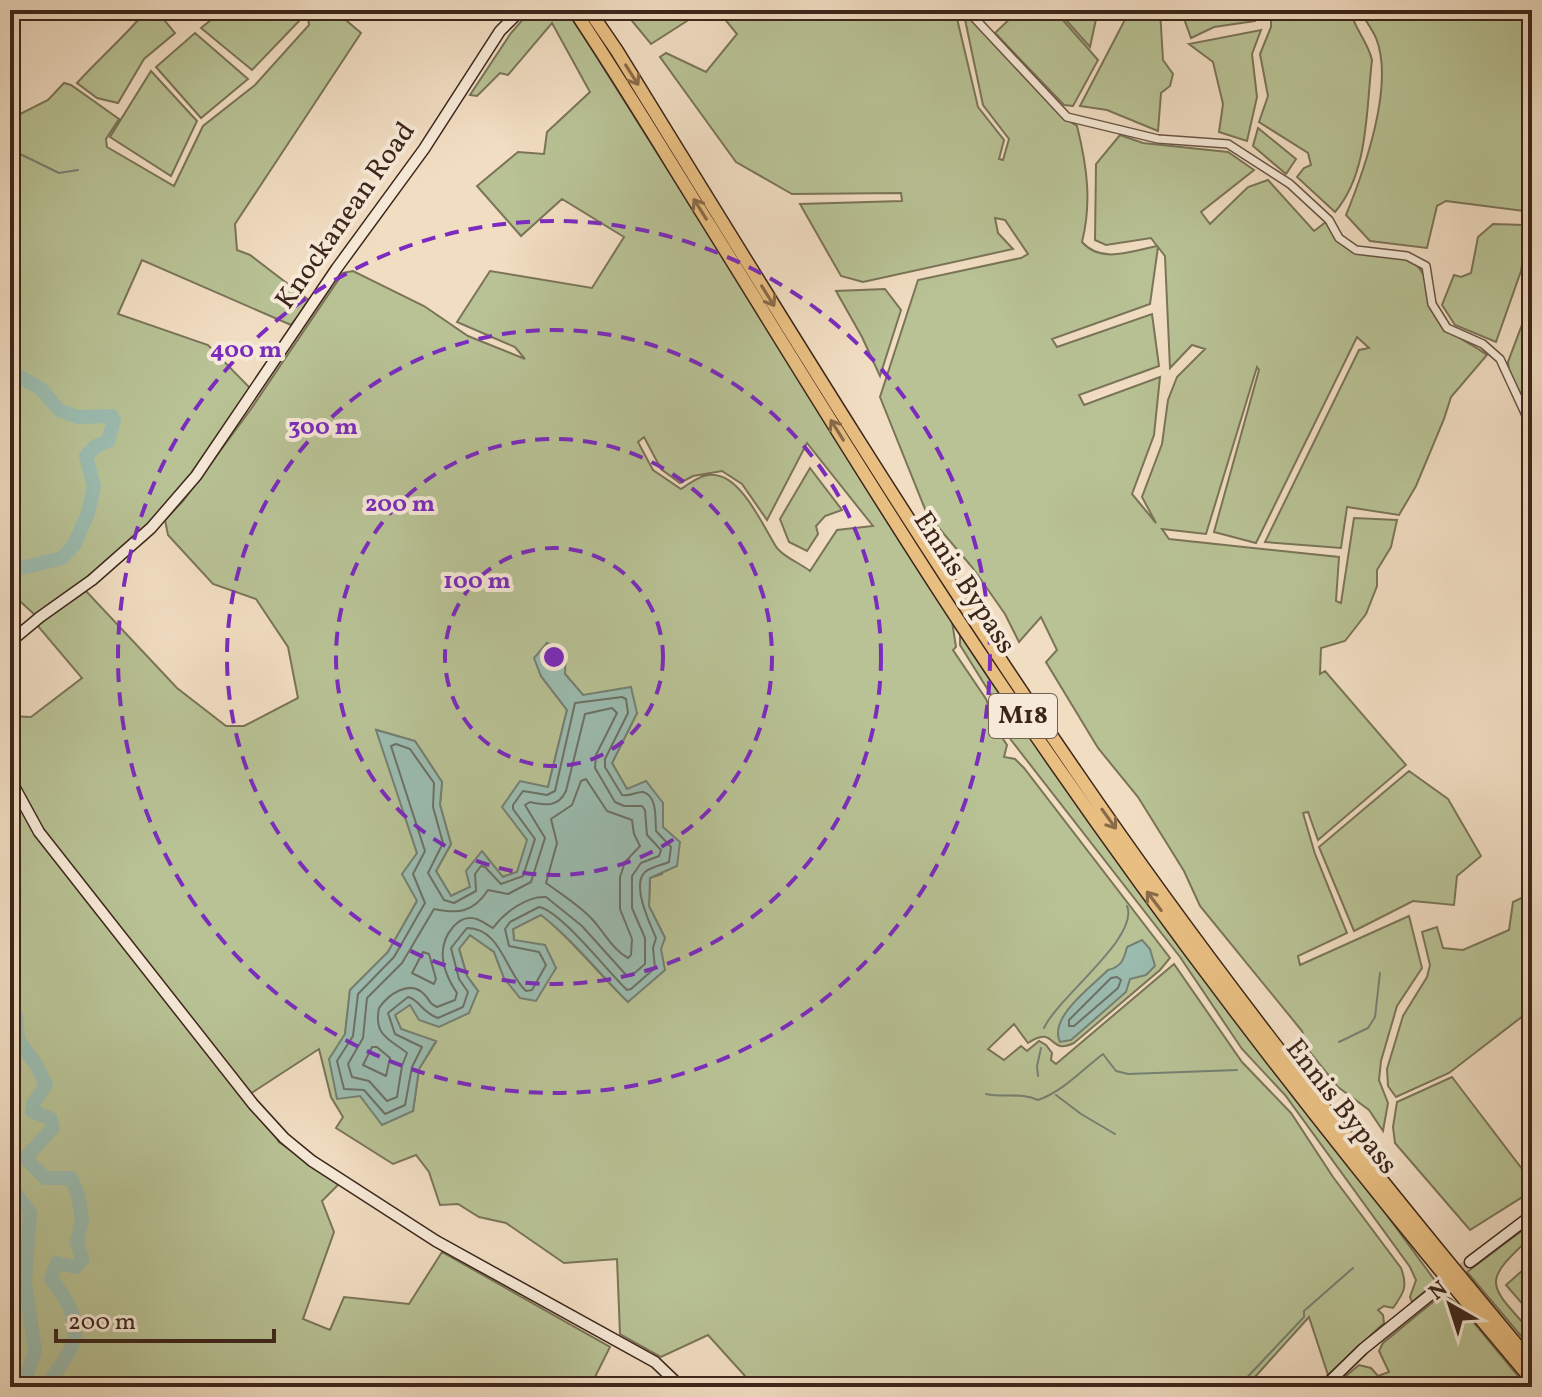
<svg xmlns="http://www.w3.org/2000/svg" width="1542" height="1397" viewBox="0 0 1542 1397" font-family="Vollkorn,serif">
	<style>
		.green { fill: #b8c295; stroke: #7a7458; stroke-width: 2; fill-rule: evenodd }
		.water { fill: #9bbcb0; stroke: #758074; stroke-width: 2 }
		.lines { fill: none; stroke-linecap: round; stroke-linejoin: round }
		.shore { stroke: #6c7166; stroke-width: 2 }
		.stream { stroke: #758074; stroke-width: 2 }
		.river { stroke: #9bbcb0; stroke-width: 14 }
		.secondary-tunnel { stroke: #cdb8a1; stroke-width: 10; stroke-dasharray: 10 5; stroke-linecap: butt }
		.street-casing { stroke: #695445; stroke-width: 10 }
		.secondary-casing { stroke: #3c261b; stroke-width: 13 }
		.highway-casing { stroke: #3c261b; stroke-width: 15 }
		.street { stroke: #f6e9d7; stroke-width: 7 }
		.secondary { stroke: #f6e9d7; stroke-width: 10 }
		.highway { stroke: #e8be81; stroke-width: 12 }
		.oneway { stroke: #896a49 }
		.ring { fill: none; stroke: #7b2cbf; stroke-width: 4; stroke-dasharray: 14 10 }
		.labels { text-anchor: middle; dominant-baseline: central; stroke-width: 8; stroke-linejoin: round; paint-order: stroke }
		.shield { fill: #f6e9d7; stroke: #746053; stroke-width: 2 }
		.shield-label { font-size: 26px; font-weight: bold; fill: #3c261b }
		.street-label { font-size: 28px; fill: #3c261b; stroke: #f6e9d7 }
		.centre { fill: #7b2cbf; stroke: #f6e9d7; stroke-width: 4 }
		.ring-label { font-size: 24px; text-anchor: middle; font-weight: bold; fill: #7b2cbf; stroke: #f6e9d7; stroke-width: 8; stroke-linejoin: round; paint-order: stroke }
	</style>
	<rect width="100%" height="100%" fill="#f1ddc2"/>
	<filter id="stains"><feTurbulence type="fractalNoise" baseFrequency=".0025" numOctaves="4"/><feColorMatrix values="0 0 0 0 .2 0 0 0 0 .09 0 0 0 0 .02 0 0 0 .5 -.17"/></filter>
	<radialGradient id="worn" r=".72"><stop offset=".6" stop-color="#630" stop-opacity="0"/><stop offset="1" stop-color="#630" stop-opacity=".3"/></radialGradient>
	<path class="green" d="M 147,10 L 156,10 L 175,33 L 144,59 L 118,103 L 97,98 L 77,83 C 100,58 125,36 147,10 Z
		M 223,10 L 285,10 L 299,21 L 252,70 L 201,28 Z
		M 307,10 L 334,10 L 361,33 L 235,224 L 237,250 L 250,255 L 310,301 L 291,325 L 142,260 L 118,314 L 208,345 L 250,388 C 231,417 214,448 192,476 C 149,532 92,575 35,615 L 10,592 L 10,119 L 48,100 L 64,83 L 71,85 L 119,119 L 106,139 L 107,147 L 174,186 L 203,126 L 255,85 L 309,25 Z
		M 531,10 L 566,10 L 569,13 L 952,621 L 956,647 L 953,650 L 986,699 L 1001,736 L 1007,745 L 1004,757 L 1015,759 L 1024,768 L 1170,958 L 1160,970 L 1074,1043 C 1047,1056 1057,1024 1028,1043 L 1014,1024 L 988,1049 L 1004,1060 L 1021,1046 L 1027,1051 L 1039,1041 L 1046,1045 L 1052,1053 L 1051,1060 L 1056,1064 L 1174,964 L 1242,1062 L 1291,1113 L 1333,1177 L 1401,1268 C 1408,1286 1404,1293 1393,1308 L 1384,1306 L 1378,1310 L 1383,1315 L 1384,1323 L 1328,1375 L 1309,1317 L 1246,1387 L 755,1387 L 708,1335 L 661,1357 L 620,1334 L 617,1259 L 564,1263 L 506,1223 L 479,1217 L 458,1204 L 440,1205 L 429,1172 L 416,1155 L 393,1164 L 336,1128 L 343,1117 L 331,1097 L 319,1049 L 250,1094 L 279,1142 L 340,1183 L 322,1201 L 334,1232 L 303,1319 L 330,1330 L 344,1297 L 409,1304 L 442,1252 L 610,1347 L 590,1387 L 10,1387 L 10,716 L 31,717 L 82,678 L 37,625 L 86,591 L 177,688 L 226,726 L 244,726 L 298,698 L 288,647 L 256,599 L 213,584 L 168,535 L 165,520 L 183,501 L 251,409 L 343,273 L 353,271 L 424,306 L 468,336 L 525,359 L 515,347 L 457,322 L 490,271 L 592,288 L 624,237 L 562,199 L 521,236 L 477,186 L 518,152 L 544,154 L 547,132 L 590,92 L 552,23 L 508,75 L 500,73 L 477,96 L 470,95 L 511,33 ZM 644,437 L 661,469 L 680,483 L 693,476 L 722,471 L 742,484 L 767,520 L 807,443 L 873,526 L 837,530 L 810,571 C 800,563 781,556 775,545 C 762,524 742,478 715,475 C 703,473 690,483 681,489 L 653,470 L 638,442 ZM 547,643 L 565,674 L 583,695 L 637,713 L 612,763 L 627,789 L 663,803 L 662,874 L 650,878 L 649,906 L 665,938 L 628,1002 C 598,973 573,941 541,914 L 513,929 L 514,940 L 556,968 L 547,980 L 504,978 L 494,952 L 470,935 L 459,948 L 467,976 L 478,991 L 410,1004 L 395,1015 L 401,1029 L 436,1042 L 419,1069 L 413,1111 L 360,1096 L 345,1034 L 350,990 L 388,952 L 417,901 L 417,853 L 377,730 L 415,741 L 442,782 L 440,805 L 451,844 L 436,871 L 451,896 L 470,887 L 517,872 L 548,787 L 567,710 L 541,676 L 535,659 Z
		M 623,10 L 704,10 L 651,44 Z
		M 763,10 L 955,10 L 978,107 L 1004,140 L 999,159 L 1003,160 L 1009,139 L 983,105 L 963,10 L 1066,119 L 1077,126 C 1087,166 1092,202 1082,242 C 1101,264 1132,251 1157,246 L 1151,238 L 1106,245 L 1095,240 L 1096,164 L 1120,135 L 1143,143 L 1228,152 L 1254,170 L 1201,212 L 1210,224 L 1248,187 L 1268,180 L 1314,231 L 1326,222 C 1353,259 1365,253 1408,258 C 1435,275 1424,302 1441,323 C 1454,338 1472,343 1487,355 L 1451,397 L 1444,419 L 1416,486 L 1399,515 L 1347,507 L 1341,548 L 1265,542 L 1359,350 L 1369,348 L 1357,337 L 1256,543 L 1214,532 L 1259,370 L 1257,367 L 1206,534 L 1162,529 L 1169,539 L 1339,557 L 1336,601 L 1341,603 L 1354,518 L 1397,520 L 1391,547 L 1377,570 L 1377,586 L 1366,614 L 1345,641 L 1321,648 L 1320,674 L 1325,671 L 1406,765 L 1318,840 L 1308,812 L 1303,813 L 1315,854 L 1347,933 L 1298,956 L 1300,965 L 1409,916 L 1422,968 L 1397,1006 L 1381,1061 L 1379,1080 L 1388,1103 L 1383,1131 L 1369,1110 L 1338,1087 L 1310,1052 L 1302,1031 L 1200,906 L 1184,871 L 1138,797 L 1098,748 L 1046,662 L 1057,650 L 1041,617 L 1019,642 L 1005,614 L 972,567 L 927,514 L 880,397 L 918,280 L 1021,258 L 1028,254 L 1005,220 L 995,218 L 998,233 L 1013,249 L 863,282 L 841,276 L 800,204 L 902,201 L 901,193 L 792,194 L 736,162 L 660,57 L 666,53 L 706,72 L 737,34 L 723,17 ZM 1158,247 L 1165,256 L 1170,368 L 1192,345 L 1205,349 L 1177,377 L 1168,400 L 1162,444 L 1142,497 L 1156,523 L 1132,494 L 1154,435 L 1160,377 L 1084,405 L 1079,395 L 1159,366 L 1152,314 L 1057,347 L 1052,339 L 1150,304 Z
		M 1019,10 L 1054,10 L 1098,60 L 1073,106 L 1064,105 L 995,33 Z
		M 1057,10 L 1098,10 L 1090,47 Z
		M 1130,10 L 1160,10 L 1163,60 L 1173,74 L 1170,86 L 1161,93 L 1158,131 L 1107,110 L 1080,106 Z
		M 1181,10 L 1263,10 L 1255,21 L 1214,27 L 1191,38 Z
		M 1271,10 L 1350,10 C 1354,28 1368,42 1372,60 C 1366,109 1369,173 1335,212 L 1297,177 L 1304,168 L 1311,165 L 1308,153 L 1259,122 L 1268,96 L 1260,54 L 1271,27 Z
		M 1362,10 L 1532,10 L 1532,212 L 1446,201 L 1437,206 L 1427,248 L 1370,241 L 1346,215 C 1364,171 1395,85 1376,38 C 1372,29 1365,20 1360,11 Z
		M 1261,30 L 1252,54 L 1257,97 L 1247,141 L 1219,132 L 1223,104 L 1213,62 L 1189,44 Z
		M 195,33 L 248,79 L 201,118 L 156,67 Z
		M 151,71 L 197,121 L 171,176 L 110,137 Z
		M 1258,128 L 1296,159 L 1286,174 L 1253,146 Z
		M 1493,224 L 1529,225 L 1521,271 L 1496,342 L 1455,325 L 1442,305 L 1454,275 L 1461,277 L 1471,273 L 1478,237 Z
		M 885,289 L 901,310 L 880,376 L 862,337 L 836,291 Z
		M 1532,298 L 1532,416 L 1509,372 L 1508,362 Z
		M 810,468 L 842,510 L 825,516 L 816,526 L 818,534 L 807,551 L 789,542 L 780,519 Z
		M 960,633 L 1436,1282 L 1412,1302 L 1410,1297 L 1416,1280 L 1410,1267 L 1285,1095 L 1242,1049 L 1180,957 L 1011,740 L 993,698 L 960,645 Z
		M 1409,771 L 1448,799 L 1481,856 L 1457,876 L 1454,905 L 1413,901 L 1354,931 L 1319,847 Z
		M 1532,893 L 1532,1009 L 1449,1073 L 1396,1097 L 1388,1086 L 1387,1069 L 1403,1016 L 1427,977 L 1430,965 L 1422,932 L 1437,927 L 1443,948 L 1463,950 L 1509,930 L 1513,902 Z
		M 1452,1077 L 1532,1182 L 1532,1191 L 1470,1230 L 1395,1143 L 1393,1127 L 1397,1102 Z
		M 1532,1223 L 1532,1236 C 1480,1284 1488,1283 1532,1333 L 1532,1349 L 1467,1272 Z
		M 1532,1262 L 1532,1315 L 1506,1285 Z
		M 1446,1295 L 1461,1307 L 1527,1387 L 1337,1387 L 1335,1385 L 1359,1365 L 1371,1368 L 1378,1376 L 1389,1372 L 1379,1351 L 1383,1343 L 1439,1297 Z"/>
	<path class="water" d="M 547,643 L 566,652 L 565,674 L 583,695 L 631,687 L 637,713 L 612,763 L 627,789 L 646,781 L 663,803 L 663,827 L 680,842 L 677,866 L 650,878 L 649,906 L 665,938 L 661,949 L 665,970 L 628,1002 C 599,973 573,940 541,915 L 513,929 L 514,940 L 545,945 L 556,968 L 536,1001 L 520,998 L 504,978 L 494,952 L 470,935 L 459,949 L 467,976 L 478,991 L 469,1013 L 439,1027 L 419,1020 L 410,1005 L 395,1015 L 401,1029 L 436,1041 L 419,1069 L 413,1111 L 382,1125 L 360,1096 L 337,1099 L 329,1059 L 345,1034 L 350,990 L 388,952 L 417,901 L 402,874 L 417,853 L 376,730 L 415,741 L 442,782 L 440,805 L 451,844 L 436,871 L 451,896 L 470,887 L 466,871 L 482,851 L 503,877 L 517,872 L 527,840 L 502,807 L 520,781 L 548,787 L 567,710 L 541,676 L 534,658 Z
		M 1142,940 L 1150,949 L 1155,966 L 1146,975 L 1130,979 L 1126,992 L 1071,1040 L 1060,1042 C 1048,1018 1091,987 1108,970 C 1121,967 1124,960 1127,947 Z"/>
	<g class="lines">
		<path class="shore" d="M 622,697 L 626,699 L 628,713 L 605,759 L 605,767 L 622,795 C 630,797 637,791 643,792 C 658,796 655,820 656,831 L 671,847 L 669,862 C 662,865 651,867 645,872 C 631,885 650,924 656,938 L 653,948 L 655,968 L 631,989 L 627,990 C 608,972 561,911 539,907 L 510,922 L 505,929 L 509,946 L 539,952 L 546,965 L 532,990 L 526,991 C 506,973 501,928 467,928 L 451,948 L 459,979 L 468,992 L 463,1007 L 438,1018 C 421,1012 420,1000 408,997 L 388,1013 L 395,1034 L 422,1047 L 412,1067 L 405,1105 L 385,1114 L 364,1090 L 344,1089 L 337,1061 L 353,1036 L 358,994 L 394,957 L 425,903 L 413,874 L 425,851 L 391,746 L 396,744 L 410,749 L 434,783 L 433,807 L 443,843 L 428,873 L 444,900 L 454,903 L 476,891 L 475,874 L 481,866 L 485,867 L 501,884 L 523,876 L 535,839 L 513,809 L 513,805 L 523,791 L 547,795 L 555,791 L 575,703 Z
			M 612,708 L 617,713 L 596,755 L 595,768 L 615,802 L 624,806 L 642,806 L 645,810 L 647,835 L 661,850 L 659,856 L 641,863 L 632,876 L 632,908 L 645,938 L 645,964 L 631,976 L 627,976 L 582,926 L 546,897 C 526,896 504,913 493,928 C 486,925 479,917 470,918 C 462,918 458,922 453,927 C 435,948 443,972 457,993 L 455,1000 L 437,1007 C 429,1004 430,1000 424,994 C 409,979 388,995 379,1008 C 373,1037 392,1040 407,1053 L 402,1066 L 397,1097 L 387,1101 L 369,1081 L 352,1077 L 348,1064 L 363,1038 L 367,998 L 402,963 L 434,909 C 458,914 473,913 488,890 L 508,894 L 531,882 L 545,838 L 525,805 L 530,802 C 545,805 558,808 566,791 L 585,714 Z
			M 586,779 L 607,811 L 632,820 L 634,834 L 640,846 L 625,862 L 620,877 L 620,909 L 632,939 L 631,955 L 628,958 C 613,950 604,932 592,919 C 579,905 561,894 546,883 L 557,843 L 551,819 L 572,805 L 581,781 Z
			M 423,952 L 429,954 L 436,979 L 434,984 L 412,973 Z
			M 1117,977 L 1121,980 L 1118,988 L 1074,1026 L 1069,1026 L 1069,1020 L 1111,978 Z
			M 372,1047 L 377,1047 L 390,1058 L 386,1076 L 363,1065 Z"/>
		<path class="stream" d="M 10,149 L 59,173 L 78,170
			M 1044,1028 C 1058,997 1140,937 1127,906
			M 1339,1042 L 1368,1028 L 1375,1017 L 1380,973
			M 1038,1076 L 1037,1066 L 1041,1048
			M 986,1094 C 1003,1098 1022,1092 1038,1100 C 1062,1092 1082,1070 1103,1054 L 1116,1071 L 1128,1074 L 1237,1070
			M 1056,1095 L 1081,1114 L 1115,1134
			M 100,1387 L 108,1379 L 134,1387
			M 1238,1387 L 1304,1317 L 1304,1311 L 1353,1268"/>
		<path class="river" d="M 10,335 L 12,341 L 10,352
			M 10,360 L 14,373 L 41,389 L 59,410 L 78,417 L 112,416 L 114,421 L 108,441 L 96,446 L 86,456 L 94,487 L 88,513 L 74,545 L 62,558 L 10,571
			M 10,889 L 15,891 L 10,911
			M 10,1011 L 16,1015 L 18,1040 L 37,1066 L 46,1085 L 33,1104 L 32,1111 L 51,1119 L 53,1128 L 25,1158 L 45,1178 L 71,1178 L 78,1195 L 82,1219 L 77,1242 L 82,1260 L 76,1267 L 57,1263 L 51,1279 C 65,1296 81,1320 73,1343 C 69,1355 59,1366 53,1377 L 61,1387
			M 10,1185 L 30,1213 L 25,1283 L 35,1351 L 23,1387"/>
		<path class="secondary-tunnel" d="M 1435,1291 L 1470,1262"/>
		<g class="street-casing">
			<path id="street" d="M 967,10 L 1067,117 L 1158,139 L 1228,144 L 1290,184 L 1329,220 L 1339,238 L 1356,250 L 1407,256 L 1426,266 L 1432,304 L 1447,328 L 1483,344 L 1500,359 L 1532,428
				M 1530,1024 L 1532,1027"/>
		</g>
		<g class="secondary-casing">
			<path id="secondary" d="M 10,642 L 40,617 L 92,580 L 151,528 L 196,476 L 337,268 L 424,149 L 500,31 L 521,10
				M 10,779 L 39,832 L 253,1104 L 284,1138 L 312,1161 L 436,1241 L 655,1362 L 681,1387
				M 1470,1262 L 1532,1215
				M 1324,1387 L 1363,1349 L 1435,1291"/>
		</g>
		<g class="highway-casing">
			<path id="highway" d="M 574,10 C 621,80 664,152 709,224 C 793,359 876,496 964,629 C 1137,891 1329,1141 1532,1380
				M 589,10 L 617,51 C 766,293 914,536 1075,770 C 1216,976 1372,1172 1532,1363"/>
		</g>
		<use href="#street" class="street"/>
		<use href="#secondary" class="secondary"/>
		<use href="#highway" class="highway"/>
	</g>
	<defs><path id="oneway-shaft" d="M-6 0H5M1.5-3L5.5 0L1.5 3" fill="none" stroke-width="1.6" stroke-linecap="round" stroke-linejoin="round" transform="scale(2)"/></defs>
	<g class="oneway">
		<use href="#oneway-shaft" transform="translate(632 75) rotate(58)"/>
		<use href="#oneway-shaft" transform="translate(700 209) rotate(-122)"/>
		<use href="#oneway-shaft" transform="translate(768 296) rotate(58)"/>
		<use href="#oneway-shaft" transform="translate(837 430) rotate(-122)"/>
		<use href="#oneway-shaft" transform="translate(1109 819) rotate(54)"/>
		<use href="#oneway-shaft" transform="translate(1154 901) rotate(-127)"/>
	</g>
	<g class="ring">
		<circle cx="554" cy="657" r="109"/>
		<circle cx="554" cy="657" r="218"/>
		<circle cx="554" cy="657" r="327"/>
		<circle cx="554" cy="657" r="436"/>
	</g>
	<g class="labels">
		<rect class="shield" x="989" y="694" width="68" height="44" rx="6"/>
		<g class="shield-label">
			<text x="1023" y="716">M18</text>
		</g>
		<g class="street-label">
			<text transform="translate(346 216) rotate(-55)">Knockanean Road</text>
			<text transform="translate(964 583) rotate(57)">Ennis Bypass</text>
			<text transform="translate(1341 1107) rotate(52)">Ennis Bypass</text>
		</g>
	</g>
	<circle cx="554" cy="657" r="12" class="centre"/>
	<g class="ring-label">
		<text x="246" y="357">400 m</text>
		<text x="323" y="434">300 m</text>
		<text x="400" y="511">200 m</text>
		<text x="477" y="588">100 m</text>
	</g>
	<rect width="1542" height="1397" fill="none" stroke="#f1ddc2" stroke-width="40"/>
	<rect x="12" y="12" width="1518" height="1373" fill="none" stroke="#3c261b" stroke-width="4"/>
	<rect x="20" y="20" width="1502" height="1357" fill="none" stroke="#3c261b" stroke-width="2"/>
	<g transform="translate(1450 1305) rotate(321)" stroke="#f6e9d7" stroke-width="6" paint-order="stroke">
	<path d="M0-6L14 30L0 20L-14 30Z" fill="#3c261b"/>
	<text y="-12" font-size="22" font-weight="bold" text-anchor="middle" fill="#3c261b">N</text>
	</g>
	<path d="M56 1329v12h218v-12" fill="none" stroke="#3c261b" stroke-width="4"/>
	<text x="68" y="1329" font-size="24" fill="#3c261b" stroke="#f6e9d7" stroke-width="6" paint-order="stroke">200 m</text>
	<rect width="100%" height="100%" filter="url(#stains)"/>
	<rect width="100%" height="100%" fill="url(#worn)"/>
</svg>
